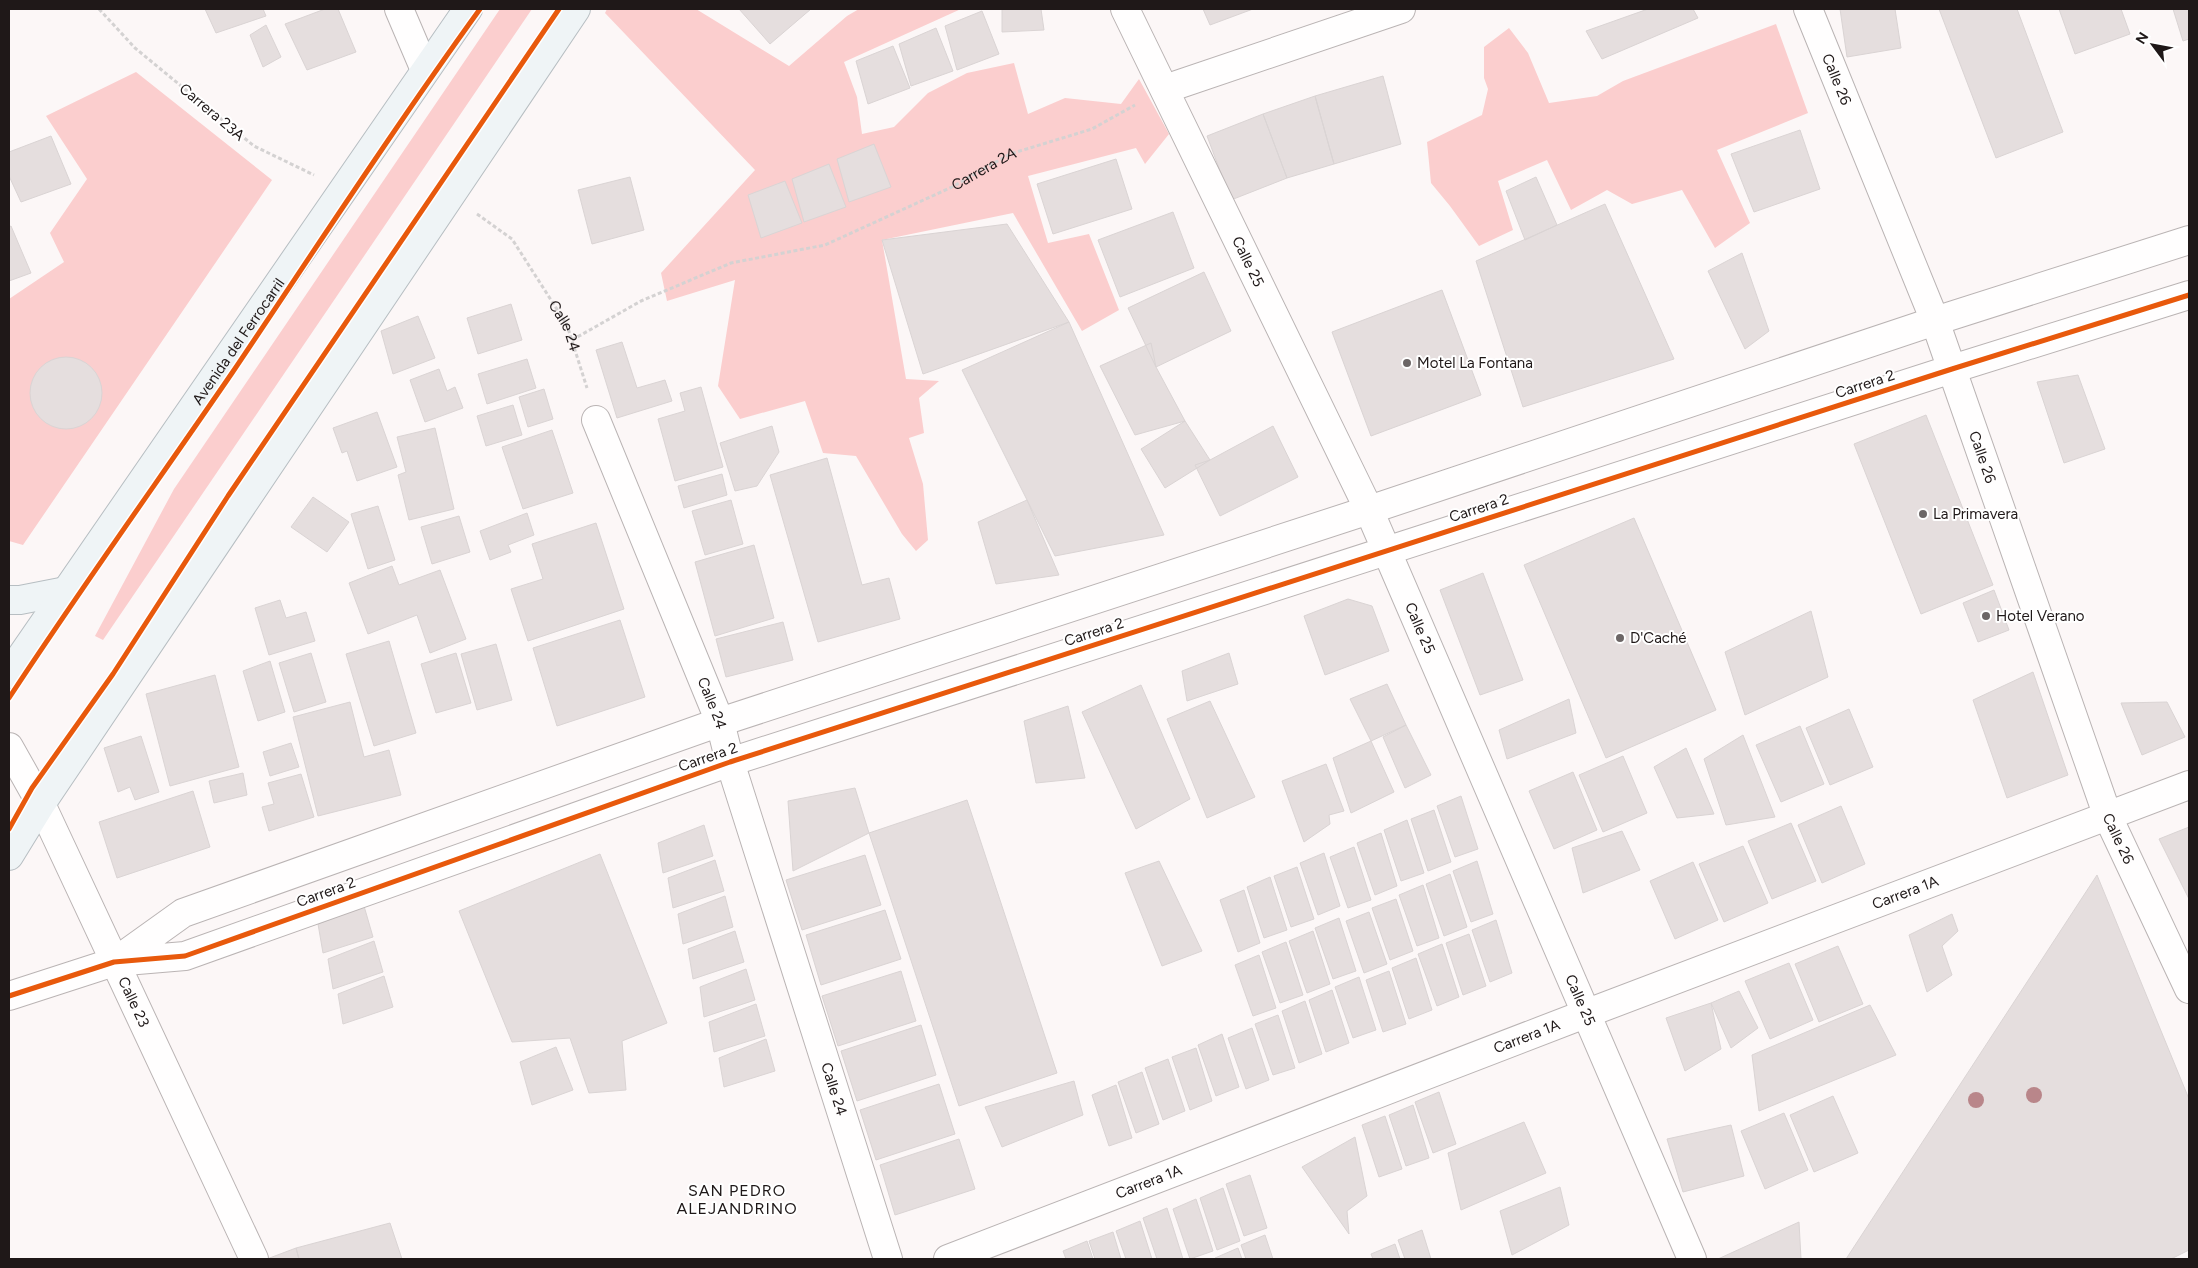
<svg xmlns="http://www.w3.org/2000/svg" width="2198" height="1268" viewBox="0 0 2198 1268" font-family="Figtree,sans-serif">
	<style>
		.green { fill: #fbcece }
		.building { fill: #e5dede; stroke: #dad4d4 }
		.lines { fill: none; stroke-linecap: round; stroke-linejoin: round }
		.minor-casing { stroke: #bab4b4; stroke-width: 30 }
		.tertiary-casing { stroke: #bab4b4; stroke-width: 30 }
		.secondary-casing { stroke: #bab4b4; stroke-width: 30 }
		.primary-casing { stroke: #b7bec2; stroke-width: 30 }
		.path { stroke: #d4d2d2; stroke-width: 3; stroke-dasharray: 4 2.5; stroke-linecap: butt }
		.minor { stroke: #fffefe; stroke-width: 28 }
		.tertiary { stroke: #fffefe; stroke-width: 28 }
		.secondary { stroke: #fffefe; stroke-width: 28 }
		.primary { stroke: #eff4f6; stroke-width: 28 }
		.cycleway-casing { stroke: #fff; stroke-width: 8 }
		.cycleway { stroke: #e8590c; stroke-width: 5 }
		.tree { fill: #b9868a }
		.poi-dot { fill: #6c6666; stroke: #fff; stroke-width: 2 }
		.labels { text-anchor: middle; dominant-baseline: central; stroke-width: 4; stroke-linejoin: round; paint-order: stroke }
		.street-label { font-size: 15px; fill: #1f1818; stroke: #fff }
		.poi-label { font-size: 15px; fill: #1f1818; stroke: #fff; text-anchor: start }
		.neighbourhood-label { font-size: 16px; letter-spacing: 1px; fill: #1f1818; stroke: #fff }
	</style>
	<rect width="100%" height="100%" fill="#fcf7f7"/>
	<path class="green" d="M 500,9 L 532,9 L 103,640 L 95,636 L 174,489 Z
		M 607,9 L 696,9 L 789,66 L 847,16 L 859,9 L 961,9 L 844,62 L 857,97 L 862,134 L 894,127 L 928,93 L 967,73 L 1014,63 L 1028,114 L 1065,98 L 1121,104 L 1139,79 L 1169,134 L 1145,164 L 1136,148 L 1028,176 L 1048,243 L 1089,234 L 1119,310 L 1082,331 L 1013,213 L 882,240 L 906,379 L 939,381 L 919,398 L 924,433 L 909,438 L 923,484 L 928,540 L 916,551 L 902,534 L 856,456 L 823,453 L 805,401 L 740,419 L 718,386 L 735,280 L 667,301 L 661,273 L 755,170 L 605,13 Z
		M 1776,24 L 1808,113 L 1717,150 L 1750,223 L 1715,248 L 1682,190 L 1632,204 L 1607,190 L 1571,210 L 1547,160 L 1498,181 L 1513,230 L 1479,246 L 1450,206 L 1431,183 L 1427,142 L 1482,115 L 1488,89 L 1484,78 L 1484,47 L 1509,28 L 1528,53 L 1549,103 L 1597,96 L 1623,81 Z
		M 136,72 L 272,180 L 23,545 L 9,541 L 9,299 L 64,262 L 50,233 L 87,179 L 46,116 Z"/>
	<path class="building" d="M 205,9 L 263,9 L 266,16 L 216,33 Z
		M 325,9 L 338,9 L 356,52 L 307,70 L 285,24 Z
		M 739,9 L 811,9 L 770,44 Z
		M 1002,9 L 1041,9 L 1044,30 L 1002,32 Z
		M 1203,9 L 1253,9 L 1210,25 Z
		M 1648,9 L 1693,9 L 1698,18 L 1602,59 L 1586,31 Z
		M 1840,9 L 1895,9 L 1901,48 L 1847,57 Z
		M 1939,9 L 2017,9 L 2063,132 L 1996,158 Z
		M 2059,9 L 2121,9 L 2130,34 L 2075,54 Z
		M 2173,9 L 2189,9 L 2189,39 L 2183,41 Z
		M 982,11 L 999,54 L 957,70 L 945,26 Z
		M 266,25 L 281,57 L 263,67 L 250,35 Z
		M 936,28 L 953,71 L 911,86 L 899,44 Z
		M 893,46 L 910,88 L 868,104 L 856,61 Z
		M 1383,76 L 1401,144 L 1334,164 L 1315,96 Z
		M 1315,96 L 1334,164 L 1287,178 L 1263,114 Z
		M 1263,114 L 1287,178 L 1231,200 L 1207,136 Z
		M 1800,130 L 1820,189 L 1754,212 L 1731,154 Z
		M 51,136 L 71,184 L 21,202 L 9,176 L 9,152 Z
		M 874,144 L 891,187 L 849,202 L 837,159 Z
		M 1116,159 L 1132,209 L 1053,234 L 1037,184 Z
		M 829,164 L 846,207 L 804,222 L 792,179 Z
		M 630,177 L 644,230 L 592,244 L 578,190 Z
		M 1536,177 L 1557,225 L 1525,240 L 1506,191 Z
		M 785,181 L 802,223 L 761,238 L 748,195 Z
		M 1605,204 L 1674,359 L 1523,407 L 1476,261 Z
		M 1173,212 L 1194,268 L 1120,297 L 1098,240 Z
		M 1007,224 L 1069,322 L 923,374 L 882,240 Z
		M 11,226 L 31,273 L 9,281 L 9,227 Z
		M 1742,253 L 1769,331 L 1745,349 L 1708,271 Z
		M 1204,272 L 1231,331 L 1156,367 L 1128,308 Z
		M 1442,290 L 1481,395 L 1371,436 L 1332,332 Z
		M 511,304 L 522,340 L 478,354 L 467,318 Z
		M 418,316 L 435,358 L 393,374 L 381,331 Z
		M 1069,322 L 1164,535 L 1055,556 L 962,370 Z
		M 622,342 L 637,388 L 665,380 L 672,401 L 617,418 L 596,350 Z
		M 1151,343 L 1156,367 L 1185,421 L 1135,435 L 1100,366 Z
		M30 393a36 36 0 1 1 72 0a36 36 0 1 1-72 0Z
		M 527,359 L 536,388 L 487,404 L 478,374 Z
		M 439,369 L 447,391 L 455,387 L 463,408 L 425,422 L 410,380 Z
		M 2078,375 L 2105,449 L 2064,463 L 2037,382 Z
		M 701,387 L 723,467 L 675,481 L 658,419 L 685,411 L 680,393 Z
		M 544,389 L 553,419 L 528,427 L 519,397 Z
		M 513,405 L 522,435 L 486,446 L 477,416 Z
		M 377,412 L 397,467 L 357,481 L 347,451 L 342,453 L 333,428 Z
		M 1926,415 L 1993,585 L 1921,614 L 1854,444 Z
		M 1185,421 L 1210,460 L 1165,488 L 1141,449 Z
		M 772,426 L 779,452 L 757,486 L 735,491 L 720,443 Z
		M 1273,426 L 1298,477 L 1220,516 L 1195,465 L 1210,460 Z
		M 435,428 L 454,509 L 409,520 L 398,475 L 406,472 L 397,437 Z
		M 552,430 L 573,493 L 523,509 L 502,447 Z
		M 827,458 L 862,585 L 889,578 L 900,619 L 818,642 L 770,475 Z
		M 722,474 L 727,495 L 684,508 L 678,486 Z
		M 313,497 L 349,522 L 327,552 L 291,527 Z
		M 731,500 L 743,544 L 705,555 L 692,511 Z
		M 1027,500 L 1059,575 L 996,584 L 978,522 Z
		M 378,506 L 395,560 L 368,569 L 351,514 Z
		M 527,513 L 534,535 L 508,545 L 511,552 L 490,560 L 480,531 Z
		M 459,516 L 470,552 L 432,564 L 421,527 Z
		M 1634,518 L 1716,710 L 1606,758 L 1524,565 Z
		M 596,523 L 624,609 L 528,641 L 511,589 L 543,579 L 532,544 Z
		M 754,545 L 774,618 L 715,636 L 695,562 Z
		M 392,566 L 399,585 L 440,570 L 466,639 L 430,653 L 417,615 L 368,634 L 349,583 Z
		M 1483,573 L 1523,680 L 1480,695 L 1440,590 Z
		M 1994,590 L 2009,630 L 1978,642 L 1963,603 Z
		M 1348,599 L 1372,606 L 1389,651 L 1325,675 L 1304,616 Z
		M 280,600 L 286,618 L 306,612 L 315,641 L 269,655 L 255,608 Z
		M 1811,611 L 1828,677 L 1745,715 L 1725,652 Z
		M 620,620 L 645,697 L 557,726 L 533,648 Z
		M 783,622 L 793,660 L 726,677 L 716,639 Z
		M 389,641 L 416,733 L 374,746 L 346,654 Z
		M 496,644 L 512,700 L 477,710 L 461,654 Z
		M 311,653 L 326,702 L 294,712 L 279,663 Z
		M 456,653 L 471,703 L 436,713 L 421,664 Z
		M 1229,653 L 1238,684 L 1187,701 L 1182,671 Z
		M 270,661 L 285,712 L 258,721 L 243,671 Z
		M 2033,672 L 2068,775 L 2007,798 L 1973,700 Z
		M 215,675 L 239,767 L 170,786 L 146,694 Z
		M 1387,684 L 1406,725 L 1371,741 L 1350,699 Z
		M 1141,685 L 1190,799 L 1136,829 L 1082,712 Z
		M 1569,699 L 1576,733 L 1507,759 L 1499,730 Z
		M 1210,701 L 1255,797 L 1207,818 L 1167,719 Z
		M 350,702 L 364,757 L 389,750 L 401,795 L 318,816 L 293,717 Z
		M 2167,702 L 2185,737 L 2142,755 L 2121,703 Z
		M 1068,706 L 1085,778 L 1036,783 L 1024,721 Z
		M 1849,709 L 1873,767 L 1830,785 L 1806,728 Z
		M 1406,725 L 1431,775 L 1405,788 L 1383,737 Z
		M 1800,726 L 1824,784 L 1781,802 L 1756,745 Z
		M 1743,735 L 1775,817 L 1726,825 L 1704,759 Z
		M 141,736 L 159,792 L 135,800 L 130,787 L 118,792 L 104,748 Z
		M 1371,741 L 1394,792 L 1351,813 L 1333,758 Z
		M 291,743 L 299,767 L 270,776 L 263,752 Z
		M 1686,748 L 1714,814 L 1677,818 L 1654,767 Z
		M 1623,756 L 1647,813 L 1603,832 L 1579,775 Z
		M 1326,764 L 1344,811 L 1329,815 L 1330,824 L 1304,842 L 1282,781 Z
		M 1573,772 L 1597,830 L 1554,849 L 1529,791 Z
		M 243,773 L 247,795 L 214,803 L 209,781 Z
		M 301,774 L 314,817 L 269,831 L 262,807 L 274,804 L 268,783 Z
		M 855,788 L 869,833 L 793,871 L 788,801 Z
		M 193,791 L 210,847 L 117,878 L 99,822 Z
		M 1461,796 L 1478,849 L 1455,857 L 1437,806 Z
		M 967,800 L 1057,1073 L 959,1106 L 869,833 Z
		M 1841,806 L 1865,864 L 1822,883 L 1798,825 Z
		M 1434,810 L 1451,862 L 1428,871 L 1411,819 Z
		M 1407,820 L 1424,873 L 1401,881 L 1384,830 Z
		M 1791,823 L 1816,881 L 1772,899 L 1748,841 Z
		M 704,825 L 713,856 L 663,873 L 658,843 Z
		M 2189,827 L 2189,899 L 2159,839 Z
		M 1622,831 L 1640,870 L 1583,893 L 1572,848 Z
		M 1381,833 L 1397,886 L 1375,895 L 1357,843 Z
		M 1743,846 L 1768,903 L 1724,922 L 1699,864 Z
		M 1354,847 L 1371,900 L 1348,908 L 1330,857 Z
		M 1324,853 L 1340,906 L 1318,915 L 1300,863 Z
		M 600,854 L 667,1023 L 622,1041 L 626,1090 L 589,1093 L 570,1038 L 512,1042 L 459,911 Z
		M 865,855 L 881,905 L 802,930 L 786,880 Z
		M 715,860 L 724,891 L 673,908 L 668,878 Z
		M 1159,861 L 1202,951 L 1162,966 L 1125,873 Z
		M 1477,861 L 1493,914 L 1471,922 L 1453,871 Z
		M 1693,862 L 1718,920 L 1675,939 L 1650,881 Z
		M 1297,867 L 1314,919 L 1291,927 L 1274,876 Z
		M 1450,874 L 1467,927 L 1444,936 L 1426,884 Z
		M 2097,875 L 2189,1099 L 2189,1250 L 2171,1259 L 1846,1259 Z
		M 1270,877 L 1287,930 L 1264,938 L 1247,887 Z
		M 1423,885 L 1439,938 L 1417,946 L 1399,895 Z
		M 1244,890 L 1260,943 L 1238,952 L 1220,900 Z
		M 725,896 L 733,927 L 683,944 L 678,914 Z
		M 1396,899 L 1413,951 L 1390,960 L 1372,908 Z
		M 364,906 L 373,937 L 323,953 L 318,924 Z
		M 885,910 L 901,959 L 821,985 L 806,935 Z
		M 1369,912 L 1387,964 L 1364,973 L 1346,921 Z
		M 1952,914 L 1958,931 L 1942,946 L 1952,975 L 1927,992 L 1909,935 Z
		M 1339,918 L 1356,971 L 1333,979 L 1315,928 Z
		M 1496,920 L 1512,973 L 1490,982 L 1472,930 Z
		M 735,931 L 744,962 L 693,979 L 688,949 Z
		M 1313,931 L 1330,984 L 1307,993 L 1289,941 Z
		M 1469,934 L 1486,986 L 1463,995 L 1446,943 Z
		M 374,941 L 383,972 L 333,989 L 328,959 Z
		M 1286,942 L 1303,995 L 1280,1003 L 1262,952 Z
		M 1442,944 L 1459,997 L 1437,1006 L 1418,954 Z
		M 1838,946 L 1863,1004 L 1819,1022 L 1795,964 Z
		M 1259,955 L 1276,1008 L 1253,1016 L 1235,965 Z
		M 1416,958 L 1432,1010 L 1409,1019 L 1392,968 Z
		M 1789,963 L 1813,1020 L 1770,1039 L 1745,981 Z
		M 746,969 L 755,1000 L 704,1017 L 700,987 Z
		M 901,971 L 916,1021 L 838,1046 L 822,996 Z
		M 1389,971 L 1406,1024 L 1383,1032 L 1366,980 Z
		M 384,976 L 393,1007 L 343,1024 L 338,994 Z
		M 1359,977 L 1376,1030 L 1353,1038 L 1335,987 Z
		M 1332,990 L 1349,1043 L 1326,1052 L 1309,1000 Z
		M 1739,991 L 1758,1028 L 1731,1048 L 1711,1003 Z
		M 1305,1001 L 1322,1054 L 1299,1063 L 1282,1011 Z
		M 1711,1003 L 1721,1049 L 1685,1071 L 1666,1018 Z
		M 756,1004 L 765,1036 L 714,1052 L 709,1022 Z
		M 1870,1005 L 1896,1055 L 1759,1111 L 1752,1055 Z
		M 1278,1015 L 1295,1068 L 1273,1075 L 1255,1024 Z
		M 921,1025 L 936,1075 L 857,1101 L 841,1051 Z
		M 1252,1028 L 1269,1080 L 1246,1089 L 1228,1038 Z
		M 1222,1034 L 1239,1087 L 1216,1096 L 1198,1045 Z
		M 766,1039 L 775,1071 L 724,1087 L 719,1058 Z
		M 556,1047 L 573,1090 L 532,1105 L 520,1062 Z
		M 1196,1048 L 1212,1101 L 1190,1110 L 1172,1057 Z
		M 1168,1059 L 1185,1111 L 1163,1120 L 1145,1068 Z
		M 1142,1072 L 1159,1124 L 1136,1133 L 1118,1082 Z
		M 1074,1081 L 1083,1115 L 1002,1147 L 985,1107 Z
		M 939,1084 L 955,1134 L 876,1160 L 860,1110 Z
		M 1116,1085 L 1132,1138 L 1109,1146 L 1092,1095 Z
		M 1439,1092 L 1456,1144 L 1433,1153 L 1415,1102 Z
		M 1833,1096 L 1858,1153 L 1814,1172 L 1790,1115 Z
		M 1413,1105 L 1429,1158 L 1406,1166 L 1389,1115 Z
		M 1784,1113 L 1808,1170 L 1765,1189 L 1741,1131 Z
		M 1385,1116 L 1402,1169 L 1379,1177 L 1362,1125 Z
		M 1524,1122 L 1546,1173 L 1461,1210 L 1448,1153 Z
		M 1731,1125 L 1744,1176 L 1683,1192 L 1667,1139 Z
		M 1355,1137 L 1367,1196 L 1347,1211 L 1349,1234 L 1302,1167 Z
		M 959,1139 L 975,1189 L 895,1215 L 880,1165 Z
		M 1250,1175 L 1267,1228 L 1244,1236 L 1226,1184 Z
		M 1560,1187 L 1569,1225 L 1512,1255 L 1500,1211 Z
		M 1223,1188 L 1240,1241 L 1217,1250 L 1200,1198 Z
		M 1196,1199 L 1213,1251 L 1190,1259 L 1173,1209 Z
		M 1167,1208 L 1183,1259 L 1157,1259 L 1143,1218 Z
		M 1140,1221 L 1152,1259 L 1126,1259 L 1116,1231 Z
		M 1799,1222 L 1801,1259 L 1718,1259 Z
		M 390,1223 L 402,1259 L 299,1259 L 296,1248 Z
		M 1422,1230 L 1431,1259 L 1405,1259 L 1398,1240 Z
		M 1113,1232 L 1121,1259 L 1095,1259 L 1089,1241 Z
		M 1265,1235 L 1273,1259 L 1246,1259 L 1241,1245 Z
		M 1087,1241 L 1093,1259 L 1066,1259 L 1063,1251 Z
		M 1395,1244 L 1400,1259 L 1373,1259 L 1371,1254 Z
		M 296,1248 L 299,1259 L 267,1259 Z
		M 1238,1248 L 1242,1259 L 1215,1259 L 1215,1258 Z"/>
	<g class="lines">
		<g class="minor-casing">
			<g id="minor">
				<path d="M 399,9 L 425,70"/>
				<path id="s3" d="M 1808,9 L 1935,321 L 2108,817 L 2189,989"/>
				<path d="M 1165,89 L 1401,9"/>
				<path id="s4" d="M 596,420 L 720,722 L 730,762 L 888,1259"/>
				<path id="s5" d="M 9,747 L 41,804 L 254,1259"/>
				<path id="s6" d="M 948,1259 L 1585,1014 L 2189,785"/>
			</g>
		</g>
		<g class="tertiary-casing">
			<path id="tertiary" d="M 116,961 L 183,913 L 720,722 L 1369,510 L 1935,321 L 2189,240
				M 9,996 L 114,962 L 185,956 L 730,762 L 1952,369 L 2189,295"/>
		</g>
		<g class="secondary-casing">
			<g id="secondary">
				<path id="s7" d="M 1125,9 L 1369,510 L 1692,1259"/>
			</g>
		</g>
		<g class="primary-casing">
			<g id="primary">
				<path d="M 9,600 L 20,600 L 66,591"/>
				<path id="s8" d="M 9,674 L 468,9"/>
				<path d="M 9,856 L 41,804 L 576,9"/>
			</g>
		</g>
		<g class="path">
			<path d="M 99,9 L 135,48 L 254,146 L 314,175"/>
			<path id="s1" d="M 477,214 L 512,239 L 567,325 L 587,388"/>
			<path id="s2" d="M 572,340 L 641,301 L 731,263 L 825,245 L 952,187 L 1010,154 L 1092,129 L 1135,105"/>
		</g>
		<use href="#minor" class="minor"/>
		<use href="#tertiary" class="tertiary"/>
		<use href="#secondary" class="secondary"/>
		<use href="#primary" class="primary"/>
		<g class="cycleway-casing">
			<path id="cycleway" d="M 9,698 C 81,588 158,481 232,373 C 314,251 394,128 480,9
				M 9,829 L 32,788 L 113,674 L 228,496 L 559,9
				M 9,996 L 114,962 L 185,956 L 730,762 L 1952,369 L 2189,295"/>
		</g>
		<use href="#cycleway" class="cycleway"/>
	</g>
	<g class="tree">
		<circle cx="2034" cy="1095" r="8"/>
		<circle cx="1976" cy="1100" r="8"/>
	</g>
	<g class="poi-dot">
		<circle cx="1407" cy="363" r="5"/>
		<circle cx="1923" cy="514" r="5"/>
		<circle cx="1986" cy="616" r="5"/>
		<circle cx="1620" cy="638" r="5"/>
	</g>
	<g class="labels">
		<g class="street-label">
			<text stroke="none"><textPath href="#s3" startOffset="76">Calle 26</textPath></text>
			<text transform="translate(212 112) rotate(40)">Carrera 23A</text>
			<text stroke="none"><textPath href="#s2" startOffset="449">Carrera 2A</textPath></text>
			<text stroke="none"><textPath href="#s7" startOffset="281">Calle 25</textPath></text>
			<text stroke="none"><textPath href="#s1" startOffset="145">Calle 24</textPath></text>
			<text stroke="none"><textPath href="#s8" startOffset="404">Avenida del Ferrocarril</textPath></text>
			<text transform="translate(1865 384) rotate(-18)">Carrera 2</text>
			<text stroke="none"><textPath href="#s3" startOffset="481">Calle 26</textPath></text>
			<text transform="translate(1479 508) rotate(-18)">Carrera 2</text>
			<text stroke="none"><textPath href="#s7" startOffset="686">Calle 25</textPath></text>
			<text transform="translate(1094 632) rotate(-18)">Carrera 2</text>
			<text stroke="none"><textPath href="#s4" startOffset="306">Calle 24</textPath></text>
			<text transform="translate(708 757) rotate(-19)">Carrera 2</text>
			<text stroke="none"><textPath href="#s3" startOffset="886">Calle 26</textPath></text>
			<text transform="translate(326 892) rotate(-20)">Carrera 2</text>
			<text stroke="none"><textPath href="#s6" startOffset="1025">Carrera 1A</textPath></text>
			<text stroke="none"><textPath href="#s7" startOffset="1091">Calle 25</textPath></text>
			<text stroke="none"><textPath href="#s5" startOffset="284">Calle 23</textPath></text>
			<text stroke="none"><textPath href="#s6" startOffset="620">Carrera 1A</textPath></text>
			<text stroke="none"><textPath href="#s4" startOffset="711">Calle 24</textPath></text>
			<text stroke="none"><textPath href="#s6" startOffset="215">Carrera 1A</textPath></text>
		</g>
		<g class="poi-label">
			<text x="1417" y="363">Motel La Fontana</text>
			<text x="1933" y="514">La Primavera</text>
			<text x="1996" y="616">Hotel Verano</text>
			<text x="1630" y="638">D'Caché</text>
		</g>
		<g class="neighbourhood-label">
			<text x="737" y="1190">SAN PEDRO<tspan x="737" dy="18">ALEJANDRINO</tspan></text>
		</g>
	</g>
	<rect width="2198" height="1268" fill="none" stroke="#1f1818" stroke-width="20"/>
	<g transform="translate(2153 45) rotate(302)" stroke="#ffffff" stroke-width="4" paint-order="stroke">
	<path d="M0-4L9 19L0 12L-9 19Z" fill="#1f1818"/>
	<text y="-8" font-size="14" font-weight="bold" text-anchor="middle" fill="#1f1818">N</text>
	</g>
</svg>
